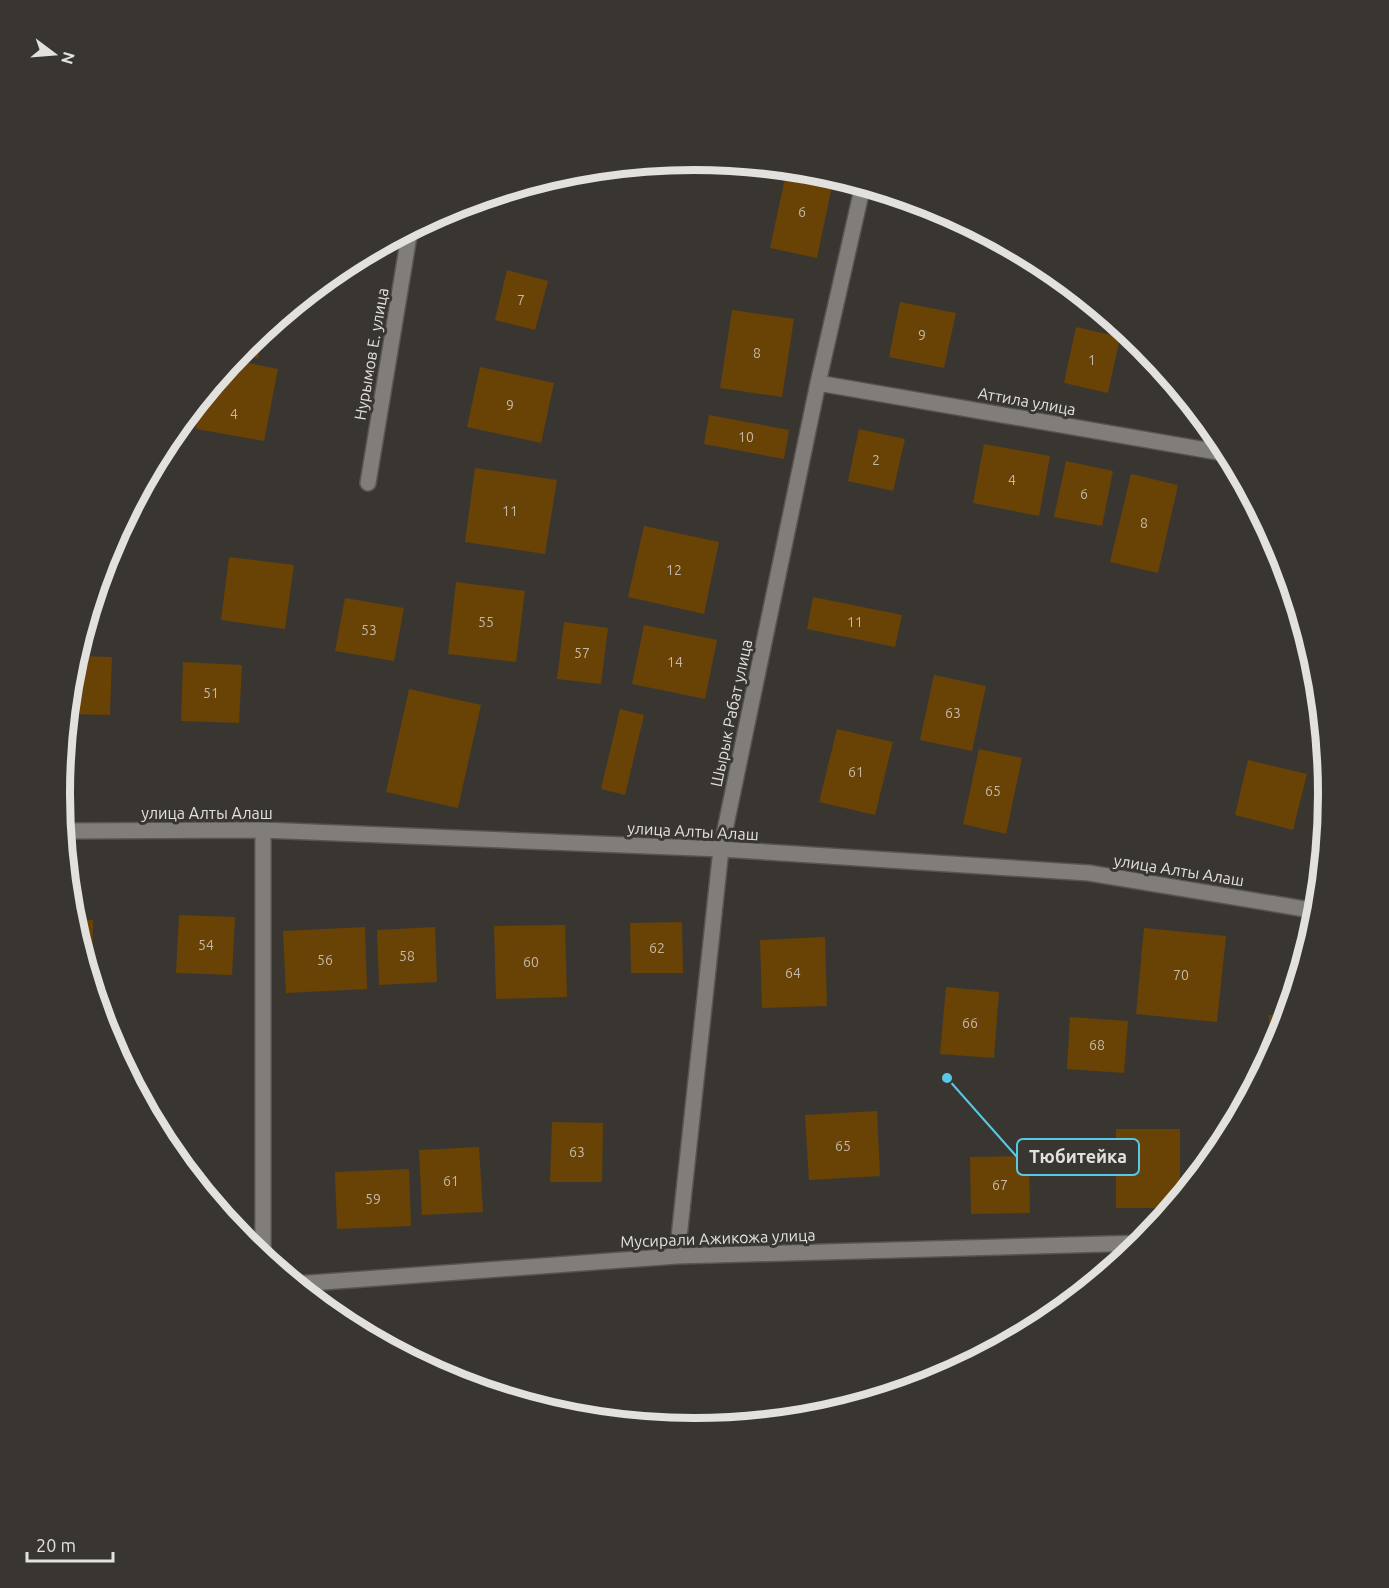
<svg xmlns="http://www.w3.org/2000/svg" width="1389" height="1588" viewBox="0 0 1389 1588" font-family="Ubuntu,sans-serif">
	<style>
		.building { fill: #694205 }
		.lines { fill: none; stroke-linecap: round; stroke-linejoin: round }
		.minor-casing { stroke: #575451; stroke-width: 18 }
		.minor { stroke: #817d79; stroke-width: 15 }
		.labels { text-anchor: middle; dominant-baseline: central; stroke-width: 6; stroke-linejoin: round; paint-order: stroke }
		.number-label { font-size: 14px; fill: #c4b9a8 }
		.street-label { font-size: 16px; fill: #e3e1de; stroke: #393632 }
		.rim { fill: none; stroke: #e3e1de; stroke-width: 8 }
		.leader { fill: none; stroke: #58c9e4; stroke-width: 2 }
		.callout-dot { fill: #58c9e4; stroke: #393632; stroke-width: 2 }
		.callout { fill: #393632; stroke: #58c9e4; stroke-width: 2 }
		.callout-label { font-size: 18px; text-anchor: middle; font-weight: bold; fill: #e3e1de }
	</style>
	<rect width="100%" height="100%" fill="#393632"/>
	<path class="building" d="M 787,169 L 834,176 L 817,258 L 770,248 Z
		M 914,201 L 938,208 L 949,215 L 913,206 Z
		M 507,270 L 548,281 L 535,330 L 495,320 Z
		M 900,302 L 956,313 L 944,368 L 889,357 Z
		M 732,310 L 794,319 L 782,397 L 720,388 Z
		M 1076,327 L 1120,337 L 1108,393 L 1064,383 Z
		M 263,331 L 258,358 L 239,354 L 246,345 Z
		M 233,360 L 278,369 L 264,441 L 196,429 L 202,399 Z
		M 480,367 L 554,383 L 541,443 L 467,427 Z
		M 709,415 L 789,430 L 784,459 L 704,444 Z
		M 859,429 L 905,439 L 893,491 L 848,481 Z
		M 984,444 L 1050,456 L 1039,516 L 973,503 Z
		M 1066,461 L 1113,471 L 1102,526 L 1054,517 Z
		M 475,468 L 557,480 L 545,554 L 465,542 Z
		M 1131,474 L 1178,485 L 1158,573 L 1110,562 Z
		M 143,487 L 137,516 L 128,514 L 135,502 Z
		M 644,526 L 719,542 L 704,614 L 628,597 Z
		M 229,557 L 294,565 L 285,629 L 221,620 Z
		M 456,582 L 525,591 L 516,662 L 448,654 Z
		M 813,597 L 902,615 L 895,647 L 807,629 Z
		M 345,598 L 404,608 L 394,661 L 335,651 Z
		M 564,622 L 608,628 L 601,684 L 557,679 Z
		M 644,625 L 717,640 L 705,699 L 632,684 Z
		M 76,656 L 112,657 L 110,715 L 68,714 Z
		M 183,662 L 242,665 L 239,723 L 181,721 Z
		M 934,675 L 986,686 L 972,751 L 920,740 Z
		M 409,689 L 481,705 L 458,808 L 386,792 Z
		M 620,709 L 644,715 L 625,795 L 601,789 Z
		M 837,729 L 893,742 L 875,815 L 819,802 Z
		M 979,749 L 1022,758 L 1006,834 L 963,824 Z
		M 1248,760 L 1307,774 L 1293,830 L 1235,815 Z
		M 1327,779 L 1329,794 L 1324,849 L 1312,846 Z
		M 179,915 L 235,917 L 232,975 L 176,973 Z
		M 73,920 L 93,920 L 92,973 L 89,973 Z
		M 682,922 L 683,973 L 631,973 L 630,923 Z
		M 565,925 L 567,997 L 496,999 L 494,926 Z
		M 365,927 L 367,989 L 286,993 L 283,931 Z
		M 435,927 L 437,982 L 379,985 L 377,930 Z
		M 1144,928 L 1226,936 L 1217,1022 L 1136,1014 Z
		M 825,937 L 827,1006 L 762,1008 L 760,940 Z
		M 946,987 L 999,992 L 994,1058 L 940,1054 Z
		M 1269,1015 L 1287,1015 L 1281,1037 L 1269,1060 Z
		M 1070,1017 L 1128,1021 L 1124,1073 L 1067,1069 Z
		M 877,1111 L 880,1176 L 809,1180 L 805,1115 Z
		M 552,1122 L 603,1123 L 602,1182 L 550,1182 Z
		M 1116,1129 L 1180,1129 L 1180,1198 L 1172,1208 L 1116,1208 Z
		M 479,1147 L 483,1212 L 422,1215 L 419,1150 Z
		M 1029,1156 L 1030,1213 L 971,1214 L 970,1157 Z
		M 409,1169 L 411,1226 L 337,1229 L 335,1172 Z"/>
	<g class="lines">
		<g class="minor-casing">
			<path id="minor" d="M 818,383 L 1229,454
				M 368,483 L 410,230
				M 64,831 L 263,830 L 721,849 L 1089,873 L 1317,911
				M 263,1256 L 263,830
				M 677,1256 L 721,849 L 818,383 L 863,185
				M 296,1284 L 677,1256 L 1143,1243"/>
		</g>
		<use href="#minor" class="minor"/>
	</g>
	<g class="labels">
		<g class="number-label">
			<text x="802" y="212">6</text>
			<text x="521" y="300">7</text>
			<text x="922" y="335">9</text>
			<text x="757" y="353">8</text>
			<text x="1092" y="360">1</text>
			<text x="510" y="405">9</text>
			<text x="234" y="414">4</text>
			<text x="746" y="437">10</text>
			<text x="876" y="460">2</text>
			<text x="1012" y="480">4</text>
			<text x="1084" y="494">6</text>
			<text x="510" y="511">11</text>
			<text x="1144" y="523">8</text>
			<text x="674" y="570">12</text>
			<text x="486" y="622">55</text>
			<text x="855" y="622">11</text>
			<text x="369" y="630">53</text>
			<text x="582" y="653">57</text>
			<text x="675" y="662">14</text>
			<text x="211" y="693">51</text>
			<text x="953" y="713">63</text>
			<text x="856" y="772">61</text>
			<text x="993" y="791">65</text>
			<text x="206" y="945">54</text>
			<text x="657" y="948">62</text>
			<text x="407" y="956">58</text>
			<text x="325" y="960">56</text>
			<text x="531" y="962">60</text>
			<text x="793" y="973">64</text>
			<text x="1181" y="975">70</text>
			<text x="970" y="1023">66</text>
			<text x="1097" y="1045">68</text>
			<text x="843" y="1146">65</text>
			<text x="577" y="1152">63</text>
			<text x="451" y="1181">61</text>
			<text x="1000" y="1185">67</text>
			<text x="373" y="1199">59</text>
		</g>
		<g class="street-label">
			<text transform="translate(371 354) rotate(-80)">Нурымов Е. улица</text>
			<text transform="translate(1027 401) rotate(10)">Аттила улица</text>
			<text transform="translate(731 713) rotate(-78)">Шырык Рабат улица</text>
			<text x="207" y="813">улица Алты Алаш</text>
			<text transform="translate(693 831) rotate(3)">улица Алты Алаш</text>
			<text transform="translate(1179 870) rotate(9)">улица Алты Алаш</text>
			<text transform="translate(718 1238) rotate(-2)">Мусирали Ажикожа улица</text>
		</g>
	</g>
	<path d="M0 0H1389V1588H0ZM70 794a624 624 0 1 1 1248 0a624 624 0 1 1-1248 0Z" fill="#393632" fill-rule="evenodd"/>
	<path class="rim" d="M70 794a624 624 0 1 1 1248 0a624 624 0 1 1-1248 0Z"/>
	<path class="leader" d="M947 1078L1017 1157"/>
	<circle class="callout-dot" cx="947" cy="1078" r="6"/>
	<rect class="callout" x="1017" y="1139" width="122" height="36" rx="6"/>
	<g class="callout-label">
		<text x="1078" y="1163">Тюбитейка</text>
	</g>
	<g transform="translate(54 54) rotate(106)" stroke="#393632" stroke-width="4.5" paint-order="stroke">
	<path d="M0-4.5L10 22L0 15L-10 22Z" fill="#e3e1de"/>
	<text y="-9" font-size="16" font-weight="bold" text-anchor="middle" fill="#e3e1de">N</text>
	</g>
	<path d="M27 1552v9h86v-9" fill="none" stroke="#e3e1de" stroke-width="3"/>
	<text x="36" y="1552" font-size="18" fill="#e3e1de" stroke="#393632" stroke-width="4.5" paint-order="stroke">20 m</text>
</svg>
